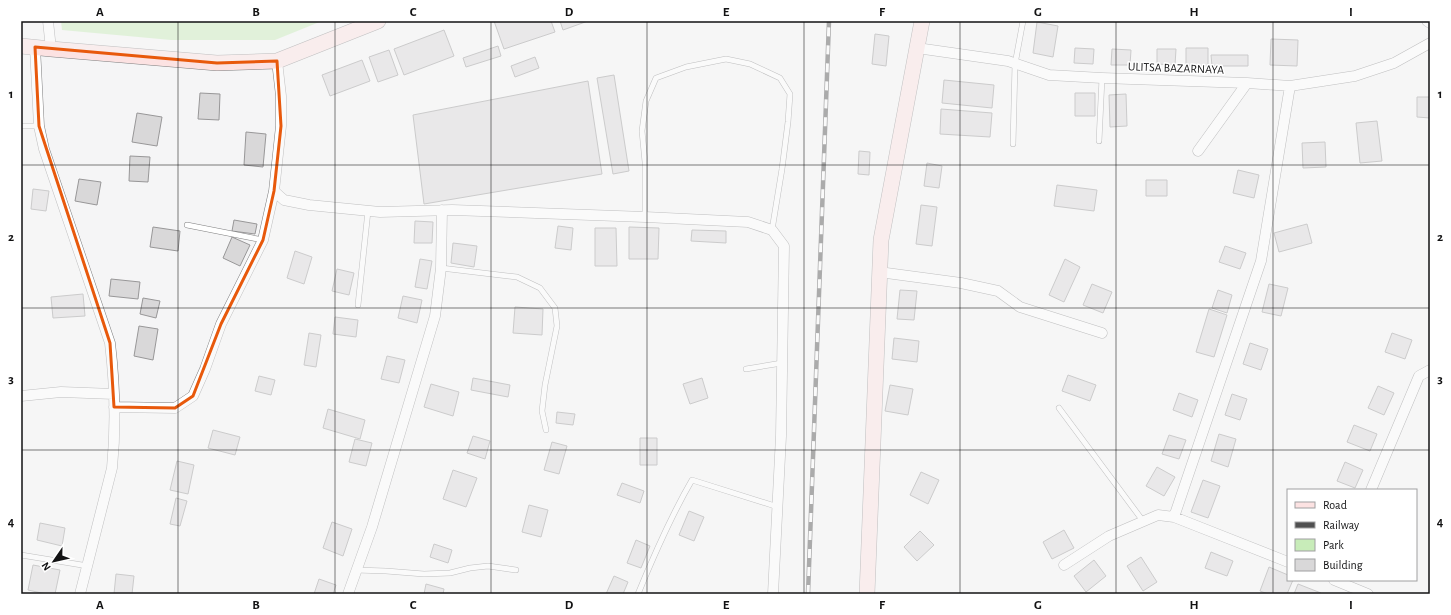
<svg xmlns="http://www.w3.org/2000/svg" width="1451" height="615" viewBox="0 0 1451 615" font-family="'Alegreya Sans',sans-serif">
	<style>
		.green { fill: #c8ecb9 }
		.building { fill: #d9d8d9; stroke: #989798 }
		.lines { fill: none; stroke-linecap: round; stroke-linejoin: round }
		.lane-casing { stroke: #7e7e7f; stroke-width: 6 }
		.street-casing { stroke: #7e7e7f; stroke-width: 11 }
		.secondary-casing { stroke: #7e7e7f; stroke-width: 16 }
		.lane { stroke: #fff; stroke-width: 5 }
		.street { stroke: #fff; stroke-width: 10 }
		.secondary { stroke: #fce2e2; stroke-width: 15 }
		.rail-casing { stroke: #505051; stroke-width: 4.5 }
		.rail { stroke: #fff; stroke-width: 3; stroke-dasharray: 9; stroke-linecap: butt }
		.marked { fill: none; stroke: #e8590c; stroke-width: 3; stroke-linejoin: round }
		.grid { fill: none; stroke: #121213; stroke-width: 1; stroke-opacity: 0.55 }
		.labels { text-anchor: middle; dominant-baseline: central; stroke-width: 3; stroke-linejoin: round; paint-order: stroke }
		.street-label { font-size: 12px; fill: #121213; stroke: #fff }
		.neatline { fill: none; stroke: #121213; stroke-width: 1.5 }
		.grid-label { font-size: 13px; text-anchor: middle; font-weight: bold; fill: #121213 }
	</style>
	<rect width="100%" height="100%" fill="#f5f5f6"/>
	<path class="green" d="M 61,21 L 322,21 L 275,40 L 171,40 L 62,30 Z"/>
	<path class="building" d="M 494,21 L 551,21 L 555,32 L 504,49 Z
		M 560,21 L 588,21 L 563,30 Z
		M 1037,22 L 1058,26 L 1053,57 L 1033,53 Z
		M 444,30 L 454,56 L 404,75 L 394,49 Z
		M 875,34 L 889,36 L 886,66 L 872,64 Z
		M 1271,39 L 1298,40 L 1297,66 L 1270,65 Z
		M 498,46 L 501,56 L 466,67 L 463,58 Z
		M 1075,48 L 1094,49 L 1093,64 L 1074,63 Z
		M 1186,48 L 1208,48 L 1208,66 L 1186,66 Z
		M 1112,49 L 1131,50 L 1130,65 L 1111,65 Z
		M 1157,49 L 1176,49 L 1175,65 L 1157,64 Z
		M 389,50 L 398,75 L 378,82 L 369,57 Z
		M 1211,55 L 1248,55 L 1248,66 L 1212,66 Z
		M 535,57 L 539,68 L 515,77 L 511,66 Z
		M 362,60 L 370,81 L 330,96 L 322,75 Z
		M 614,75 L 629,171 L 613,174 L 597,78 Z
		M 944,80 L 994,85 L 992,108 L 942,103 Z
		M 588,81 L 602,174 L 424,204 L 413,115 Z
		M 200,93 L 220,94 L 219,120 L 198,119 Z
		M 1075,93 L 1095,93 L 1095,116 L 1075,116 Z
		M 1126,94 L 1127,126 L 1110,127 L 1109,95 Z
		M 1417,97 L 1430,97 L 1430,118 L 1417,117 Z
		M 941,109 L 992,113 L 990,137 L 940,134 Z
		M 137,113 L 162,117 L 157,146 L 132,142 Z
		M 1377,121 L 1382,161 L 1360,163 L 1356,123 Z
		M 246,132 L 266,134 L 263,167 L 244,165 Z
		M 1325,142 L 1326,167 L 1303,168 L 1302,143 Z
		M 859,151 L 870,152 L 869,175 L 858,174 Z
		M 130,156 L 150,157 L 148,182 L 129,181 Z
		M 927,163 L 942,166 L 939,188 L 924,186 Z
		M 1238,170 L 1259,175 L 1254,198 L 1233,193 Z
		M 79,179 L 101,182 L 97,205 L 75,201 Z
		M 1146,180 L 1167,180 L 1167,196 L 1146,196 Z
		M 1057,185 L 1097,190 L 1094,211 L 1054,206 Z
		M 33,189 L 49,191 L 46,211 L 31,209 Z
		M 921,205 L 937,207 L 932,246 L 916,244 Z
		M 234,220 L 257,224 L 255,234 L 232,231 Z
		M 415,221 L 433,222 L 432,243 L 414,243 Z
		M 1307,224 L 1312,243 L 1279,252 L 1274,233 Z
		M 558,226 L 573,228 L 571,250 L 555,248 Z
		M 153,227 L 180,231 L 178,251 L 150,247 Z
		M 629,227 L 659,228 L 658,259 L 629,259 Z
		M 595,228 L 616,228 L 617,266 L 595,266 Z
		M 692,230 L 726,231 L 726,243 L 691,241 Z
		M 232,237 L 250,245 L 240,266 L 223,258 Z
		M 453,243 L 477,246 L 474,267 L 451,263 Z
		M 1225,246 L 1246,253 L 1240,269 L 1219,262 Z
		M 295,251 L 312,257 L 304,284 L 287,278 Z
		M 420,259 L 432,261 L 427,289 L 415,287 Z
		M 1065,259 L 1080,267 L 1064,302 L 1049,295 Z
		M 337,269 L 354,273 L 349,295 L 332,291 Z
		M 111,279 L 140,282 L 138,299 L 109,296 Z
		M 1092,284 L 1112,292 L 1103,313 L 1083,305 Z
		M 1269,284 L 1288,288 L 1281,316 L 1262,312 Z
		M 900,290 L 917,291 L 914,320 L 897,319 Z
		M 1218,290 L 1232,295 L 1227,313 L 1212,308 Z
		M 83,294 L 85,316 L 53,318 L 51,297 Z
		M 403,296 L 422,300 L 417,323 L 398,318 Z
		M 143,298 L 160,301 L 156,318 L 140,314 Z
		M 515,307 L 543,309 L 542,335 L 513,333 Z
		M 1209,309 L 1227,315 L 1214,357 L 1196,352 Z
		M 335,317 L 358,320 L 356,337 L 333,334 Z
		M 139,326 L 158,329 L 153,360 L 134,356 Z
		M 309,333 L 321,335 L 316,367 L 304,365 Z
		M 1392,333 L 1412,340 L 1405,359 L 1385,352 Z
		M 894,338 L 919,341 L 917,362 L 892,359 Z
		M 1250,343 L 1268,349 L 1261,370 L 1243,364 Z
		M 387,356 L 405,360 L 399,383 L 381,379 Z
		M 1068,375 L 1096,385 L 1090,401 L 1062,391 Z
		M 259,376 L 275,380 L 271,395 L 255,391 Z
		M 473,378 L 510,385 L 508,397 L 471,390 Z
		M 702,378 L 708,398 L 690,404 L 683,384 Z
		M 431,384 L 459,392 L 453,416 L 424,407 Z
		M 890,385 L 913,389 L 908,415 L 885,411 Z
		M 1378,386 L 1394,393 L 1384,415 L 1368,408 Z
		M 1179,393 L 1198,400 L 1192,417 L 1173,410 Z
		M 1232,394 L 1247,399 L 1240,420 L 1225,415 Z
		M 328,409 L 365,420 L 360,439 L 323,428 Z
		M 557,412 L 575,414 L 573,425 L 556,423 Z
		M 1354,425 L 1377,434 L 1370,451 L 1347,442 Z
		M 213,430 L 240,437 L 235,455 L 208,448 Z
		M 1219,434 L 1236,439 L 1228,467 L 1211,461 Z
		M 1169,435 L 1186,440 L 1179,459 L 1162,454 Z
		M 473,436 L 490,441 L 485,459 L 467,453 Z
		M 640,438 L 657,438 L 657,465 L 640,465 Z
		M 355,439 L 372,443 L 366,466 L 349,462 Z
		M 552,442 L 567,446 L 559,474 L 544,470 Z
		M 177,461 L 194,465 L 188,494 L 170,490 Z
		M 1345,462 L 1363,470 L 1355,488 L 1337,481 Z
		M 1157,467 L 1175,477 L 1164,496 L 1146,486 Z
		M 453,470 L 477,478 L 466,507 L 443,499 Z
		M 921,472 L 939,480 L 928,504 L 910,495 Z
		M 1203,480 L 1220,486 L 1208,518 L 1191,512 Z
		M 622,483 L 644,491 L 640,503 L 617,495 Z
		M 176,498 L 187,501 L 180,526 L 170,524 Z
		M 529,505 L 548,510 L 541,537 L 522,532 Z
		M 689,511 L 704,517 L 694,541 L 679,535 Z
		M 332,522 L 352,529 L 343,556 L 323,548 Z
		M 40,523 L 65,528 L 62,546 L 37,540 Z
		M 1064,530 L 1074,548 L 1052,559 L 1043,542 Z
		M 920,531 L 934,545 L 917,561 L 904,547 Z
		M 636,540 L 650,546 L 641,568 L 627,563 Z
		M 434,544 L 452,550 L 448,563 L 430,557 Z
		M 1211,552 L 1233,561 L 1227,576 L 1205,568 Z
		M 1141,557 L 1157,582 L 1143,591 L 1127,566 Z
		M 1094,560 L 1106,576 L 1086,592 L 1074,576 Z
		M 33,565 L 60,570 L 55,594 L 46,594 L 28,590 Z
		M 1269,567 L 1288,575 L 1288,580 L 1293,580 L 1287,594 L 1268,594 L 1260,591 Z
		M 116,574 L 134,576 L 132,594 L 114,594 Z
		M 614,576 L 628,582 L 623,594 L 606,594 Z
		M 319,579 L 336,585 L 333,594 L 314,594 Z
		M 426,584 L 444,589 L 443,594 L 424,594 Z
		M 1298,584 L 1321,593 L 1321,594 L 1294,594 Z"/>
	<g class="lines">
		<g class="lane-casing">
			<path id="lane" d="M 21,126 L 39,126
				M 1099,141 L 1102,78
				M 1013,144 L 1015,64 L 1023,21
				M 645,217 L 645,162 L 642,131 L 646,101 L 656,78 L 686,67 L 726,59 L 750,64 L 780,78 L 790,94 L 788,122 L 782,169 L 772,230
				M 187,225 L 263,240
				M 441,268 L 517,277 L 540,288 L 555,308 L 557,326 L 545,385 L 542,411 L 546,430
				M 358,305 L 368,211
				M 746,369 L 782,363
				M 1059,408 L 1143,521
				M 21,555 L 88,566
				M 356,570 L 386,571 L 424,574 L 450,573 L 470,568 L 488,566 L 516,570
				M 638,594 C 654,555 671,516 692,480 L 778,507"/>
		</g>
		<g class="street-casing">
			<path id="street" d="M 48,21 L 51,49
				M 1427,21 L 1430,23
				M 35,47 L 39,126 L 44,149 L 110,343 C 115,385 116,427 112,468 L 80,594
				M 917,48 L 1008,61 L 1049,75 L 1102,78 L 1247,83 L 1290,86 L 1355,76 L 1394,63 L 1430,43
				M 277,61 L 281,96 L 281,126 L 274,191 L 284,200 L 309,205 L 380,212 L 452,210 L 645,217 L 748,222 L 772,230 L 784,246 L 781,436 L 773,594
				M 1198,151 L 1247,83
				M 879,272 L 961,283 L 998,291 L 1020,307 L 1102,333
				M 21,396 L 61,392 L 114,394
				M 114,407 L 175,408 L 193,396 L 205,369 L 221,324 L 263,240 L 274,191
				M 1371,490 L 1419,376 L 1430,370
				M 1174,517 L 1261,261 L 1290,86
				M 1064,565 L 1109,536 L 1158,515 L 1174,517 L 1288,562
				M 1334,580 L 1368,594
				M 348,594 L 372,527 L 435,316 L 441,268 L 442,210"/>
		</g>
		<g class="secondary-casing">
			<path id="secondary" d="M 21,46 L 51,49 L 217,63 L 277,61 L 378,21
				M 867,594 L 881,240 L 922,21"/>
		</g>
		<use href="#lane" class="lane"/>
		<use href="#street" class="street"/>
		<use href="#secondary" class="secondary"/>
		<g class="rail-casing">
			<path id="rail" d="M 808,594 L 829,21"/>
		</g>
		<use href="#rail" class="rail"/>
	</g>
	<path d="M0 0H1451V615H0ZM 35,47 L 217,63 L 277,61 L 281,126 L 274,191 L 263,240 L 221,324 L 193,396 L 175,408 L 114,407 L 110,343 L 39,126 Z" fill="#f5f5f6" fill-opacity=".55" fill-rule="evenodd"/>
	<path class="marked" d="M 35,47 L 217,63 L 277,61 L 281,126 L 274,191 L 263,240 L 221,324 L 193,396 L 175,408 L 114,407 L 110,343 L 39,126 Z"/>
	<path class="grid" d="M 178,21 L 178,594M 335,21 L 335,594M 491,21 L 491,594M 647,21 L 647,594M 804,21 L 804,594M 960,21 L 960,594M 1116,21 L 1116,594M 1273,21 L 1273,594M 21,165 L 1430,165M 21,308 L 1430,308M 21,450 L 1430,450"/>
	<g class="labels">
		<g class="street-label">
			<text transform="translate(1176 68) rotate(2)">ULITSA BAZARNAYA</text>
		</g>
	</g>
	<rect width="1451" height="615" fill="none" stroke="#ffffff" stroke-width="44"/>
	<rect x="1287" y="489" width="130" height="92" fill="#ffffff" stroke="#a0a0a1"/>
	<rect x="1295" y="502" width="20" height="6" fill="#fce2e2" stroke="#a0a0a1"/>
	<text x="1323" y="509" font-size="12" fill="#121213">Road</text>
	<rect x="1295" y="522" width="20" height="6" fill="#505051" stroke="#a0a0a1"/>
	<text x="1323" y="529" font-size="12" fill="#121213">Railway</text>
	<rect x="1295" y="539" width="20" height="12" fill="#c8ecb9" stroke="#a0a0a1"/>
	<text x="1323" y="549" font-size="12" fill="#121213">Park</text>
	<rect x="1295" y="559" width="20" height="12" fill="#d9d8d9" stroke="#a0a0a1"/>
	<text x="1323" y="569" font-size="12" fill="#121213">Building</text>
	<g transform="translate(54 561) rotate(236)" stroke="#ffffff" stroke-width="3" paint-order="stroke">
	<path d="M0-3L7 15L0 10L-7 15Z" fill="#121213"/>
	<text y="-6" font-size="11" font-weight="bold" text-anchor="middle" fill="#121213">N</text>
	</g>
	<rect x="22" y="22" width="1407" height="571" class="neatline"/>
	<g class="grid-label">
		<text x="100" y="16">A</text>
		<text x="256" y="16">B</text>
		<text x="413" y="16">C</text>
		<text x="569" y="16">D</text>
		<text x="726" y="16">E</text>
		<text x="882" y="16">F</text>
		<text x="1038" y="16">G</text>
		<text x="1194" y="16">H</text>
		<text x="1351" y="16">I</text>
		<text x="11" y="98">1</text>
		<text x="1440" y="98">1</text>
		<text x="11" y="241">2</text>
		<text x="1440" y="241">2</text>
		<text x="11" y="383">3</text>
		<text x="1440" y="383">3</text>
		<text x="11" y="526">4</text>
		<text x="1440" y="526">4</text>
		<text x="100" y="609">A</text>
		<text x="256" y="609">B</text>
		<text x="413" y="609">C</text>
		<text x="569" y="609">D</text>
		<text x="726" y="609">E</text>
		<text x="882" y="609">F</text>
		<text x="1038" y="609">G</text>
		<text x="1194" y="609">H</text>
		<text x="1351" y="609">I</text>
	</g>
</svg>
